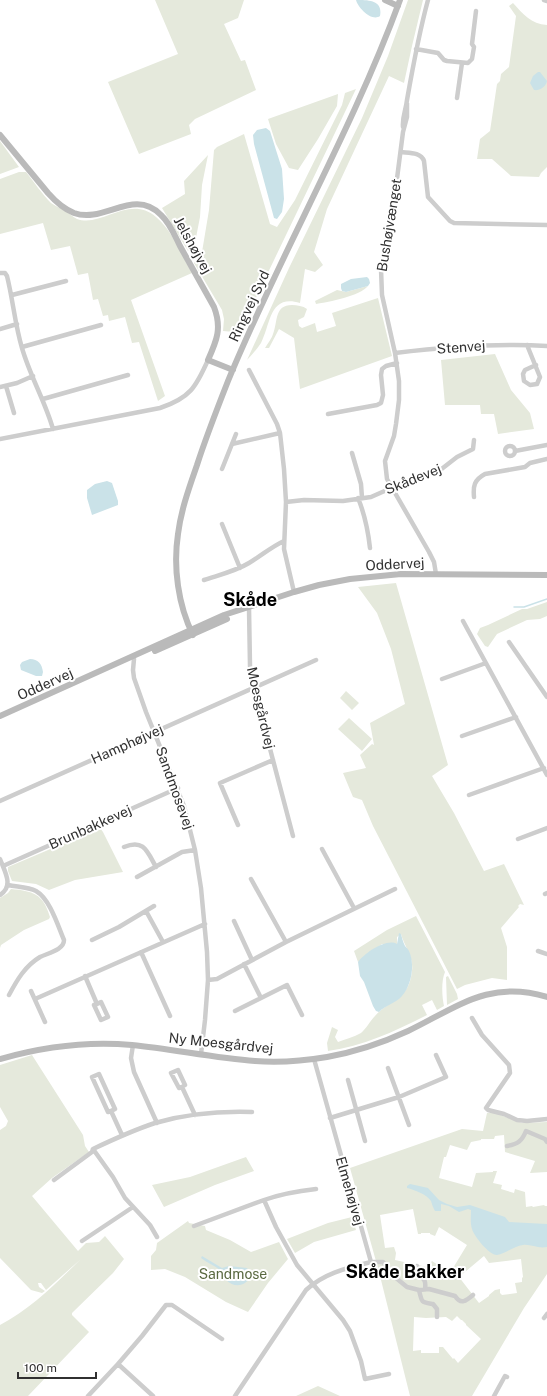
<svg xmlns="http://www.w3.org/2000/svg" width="547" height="1396" viewBox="0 0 547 1396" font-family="'Public Sans',sans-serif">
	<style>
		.green { fill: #e5e9dc; fill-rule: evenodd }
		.water { fill: #cae2e8 }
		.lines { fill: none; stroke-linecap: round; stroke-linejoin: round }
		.stream { stroke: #cae2e8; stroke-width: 1.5 }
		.street { stroke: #cdcdcd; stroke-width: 4.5 }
		.secondary { stroke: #bababa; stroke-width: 6 }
		.labels { text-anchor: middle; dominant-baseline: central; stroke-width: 4; stroke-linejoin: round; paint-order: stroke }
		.street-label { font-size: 14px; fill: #303030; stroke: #fff }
		.park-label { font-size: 14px; fill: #5a6941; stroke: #fff }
		.district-label { font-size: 18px; font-weight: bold; fill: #000; stroke: #fff }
	</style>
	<rect width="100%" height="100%" fill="#fff"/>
	<path class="green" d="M 155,0 L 244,0 L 238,18 L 224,24 L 241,61 L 245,60 L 256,90 L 195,119 L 189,125 L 191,134 L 139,154 L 108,82 L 178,54 Z
		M 408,0 L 423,0 L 412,46 L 404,83 L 389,76 L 327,209 L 314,252 L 323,265 L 315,272 L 305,269 L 300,303 C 269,294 271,324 261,343 C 257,349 252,355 247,360 L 289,268 L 362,118 L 388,56 Z
		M 513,3 C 523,14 531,24 547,25 L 547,167 L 541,173 L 539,177 L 511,176 L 492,159 L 477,159 L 480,139 L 490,131 L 497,84 L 500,81 L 501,74 L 509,67 L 516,16 L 509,6 Z
		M 356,89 L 240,331 L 236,329 L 234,332 L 223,331 L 224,319 L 222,310 L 194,263 L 202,252 L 209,210 L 214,150 L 217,147 L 244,134 L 270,224 L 277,227 L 295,200 L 342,105 L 345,93 Z
		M 338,94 L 337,106 L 318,139 L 298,170 L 289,168 L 276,144 L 268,119 Z
		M 0,141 L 19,167 L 0,174 Z
		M 208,155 L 202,185 L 200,217 L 194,248 L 188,251 L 162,208 L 185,194 L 184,181 Z
		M 19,172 L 26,172 C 34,182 42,194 51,203 C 55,206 60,208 65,210 C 69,213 73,217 77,219 C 102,228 129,194 156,217 C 172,230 182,256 192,273 L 131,300 L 165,396 L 158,401 L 139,342 L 132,343 L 125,317 L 109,321 L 108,315 L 103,316 L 98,299 L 93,300 L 88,273 L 78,275 L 70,246 L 51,250 L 43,223 L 0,234 L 0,179 Z
		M 368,286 C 360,296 329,302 316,304 L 315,301 L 337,290 L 346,292 Z
		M 378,298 L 392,356 L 300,389 L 294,338 L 279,329 L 269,348 L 265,348 C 268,343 272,338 273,334 C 278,322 274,305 292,305 C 297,305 303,306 307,309 L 304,317 L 298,320 L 299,326 L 302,328 L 315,323 L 317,332 L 336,326 L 332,313 Z
		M 495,354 L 511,390 L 530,413 L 534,429 L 498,434 L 494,414 L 481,414 L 480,405 L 445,405 L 441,360 Z
		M 396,583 L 448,765 L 432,776 L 454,813 L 484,871 L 504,864 L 524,905 L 520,904 L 518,906 L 519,907 L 501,928 L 507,947 L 507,980 L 492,978 L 465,985 L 457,989 L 373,826 L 362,800 L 353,797 L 343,773 L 366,768 L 360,755 L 372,744 L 374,745 L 370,723 L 405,704 L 391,649 L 377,613 L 358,587 Z
		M 547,602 L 547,616 L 540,619 L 527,620 L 497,634 L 488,647 L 485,646 L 477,634 L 480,628 L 488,625 L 522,609 L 527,609 Z
		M 346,691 L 359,703 L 352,710 L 340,698 Z
		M 349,718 L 372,739 L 362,751 L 338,729 Z
		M 100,828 L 103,832 L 123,872 L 75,880 L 49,890 L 36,884 L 12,881 L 8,871 L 8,867 Z
		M 11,889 C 21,890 34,891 41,899 C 45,903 48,911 50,917 L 49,919 L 24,930 L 1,945 L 0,948 L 0,898 L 8,893 Z
		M 416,916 L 445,972 C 441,981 442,997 444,1006 L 437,1010 L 432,1000 L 422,1005 L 427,1015 C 396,1031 363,1046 328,1051 L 327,1043 L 332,1027 L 338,1030 L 335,1037 L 338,1042 C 345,1039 354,1037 361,1033 C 366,1029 370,1021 375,1016 C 390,999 409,1000 412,971 C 414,957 404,946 401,934 L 397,937 L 397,944 L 382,944 L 358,962 L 354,951 L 387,930 Z
		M 448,976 L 457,994 L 458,999 L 447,1005 L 446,977 Z
		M 32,1055 L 83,1135 L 85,1146 L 89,1152 L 52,1178 L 32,1196 L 78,1251 L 86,1243 L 99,1242 L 105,1236 L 124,1259 L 113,1273 L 72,1313 L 72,1315 L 89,1332 L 28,1396 L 0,1396 L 0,1325 C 31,1309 56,1283 81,1259 L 46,1290 L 41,1283 L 38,1283 L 39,1287 L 45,1291 L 42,1293 L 31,1290 L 0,1258 L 0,1130 L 6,1126 L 8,1121 L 0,1107 L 0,1065 Z
		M 487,1113 L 495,1113 L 522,1123 L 547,1122 L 547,1172 L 530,1173 L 535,1161 L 505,1152 L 504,1135 L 495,1136 L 494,1139 L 481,1139 L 481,1140 L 471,1142 L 467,1150 L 450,1145 L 446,1157 L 444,1157 L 439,1178 L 472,1187 L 476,1173 L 493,1172 L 493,1171 L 497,1171 L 493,1183 L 502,1185 L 501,1189 L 514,1193 L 515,1189 L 525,1192 L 526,1207 L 532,1206 L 533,1207 L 544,1205 L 545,1206 L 547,1206 L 547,1274 L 524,1308 L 472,1396 L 410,1396 L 379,1272 L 350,1168 L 462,1129 L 483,1131 ZM 413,1209 L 418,1234 L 421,1234 L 421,1233 L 430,1233 L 430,1234 L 435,1236 L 439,1227 L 467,1245 L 450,1273 L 432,1261 L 427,1267 L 395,1260 L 396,1253 L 394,1247 L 385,1248 L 380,1215 ZM 484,1256 L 489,1263 L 521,1259 L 523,1277 L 522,1278 L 522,1282 L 515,1283 L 517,1293 L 502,1295 L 500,1293 L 500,1289 L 495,1290 L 489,1295 L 489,1296 L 479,1303 L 459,1277 ZM 457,1316 L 461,1320 L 462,1320 L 466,1324 L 466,1325 L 481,1339 L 458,1363 L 454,1358 L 453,1359 L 443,1347 L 439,1347 L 439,1353 L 421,1353 L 421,1350 L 413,1351 L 414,1317 L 426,1318 L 446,1317 L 452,1321 Z
		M 246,1157 L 254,1171 L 215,1185 L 164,1207 L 152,1185 L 190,1177 Z
		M 352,1217 L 356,1230 L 314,1242 L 295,1253 L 287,1239 L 328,1223 Z
		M 188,1221 L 189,1223 L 205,1226 L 206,1230 L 230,1240 L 251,1252 L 279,1242 L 288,1259 L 268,1283 L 248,1312 L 226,1302 L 185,1277 L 165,1269 L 151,1270 L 151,1256 L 156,1250 L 157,1243 Z
		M 318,1386 L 340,1396 L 296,1396 Z"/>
	<path class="water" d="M 356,0 C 369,0 383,0 380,16 C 372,22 358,8 356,0 Z
		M 538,72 L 540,72 L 547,81 C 546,87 539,91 534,90 L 530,83 L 533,76 Z
		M 266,128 L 270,131 L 282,169 L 284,199 L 282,212 L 277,219 L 274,218 L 254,144 L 253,135 L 257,130 Z
		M 367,277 L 369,279 L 370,283 L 368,286 L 346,292 L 342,291 L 341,288 L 341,284 L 351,279 Z
		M 107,481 L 112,483 L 118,501 L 118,505 L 92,515 L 87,498 L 87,490 L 95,484 Z
		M 30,659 C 38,659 42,664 43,672 L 42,676 L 36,676 L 21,670 L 20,665 L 22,662 Z
		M 399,933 L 401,934 C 402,938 403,942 405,946 C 406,947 408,949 409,951 C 415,964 412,984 402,996 C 396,1003 386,1005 379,1012 L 376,1011 L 373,1006 L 364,982 L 360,976 L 358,962 C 365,953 386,938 397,944 Z
		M 410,1184 L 428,1188 L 439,1200 L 447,1204 L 457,1207 L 470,1205 L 505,1217 L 509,1222 L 547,1224 L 547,1247 C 538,1249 531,1244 523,1245 C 514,1246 505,1254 497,1255 C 489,1255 474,1236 472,1229 C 470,1223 471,1216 471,1210 L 468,1209 L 459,1212 L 449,1206 L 441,1204 L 441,1211 L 435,1211 C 433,1208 432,1204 431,1201 C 426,1194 415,1190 407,1188 L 407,1186 Z
		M 202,1256 L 222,1268 L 229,1266 L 247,1268 L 251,1275 C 247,1286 235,1289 226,1280 C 223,1277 223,1272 220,1270 C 214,1265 207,1263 201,1258 Z"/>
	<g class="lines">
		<path class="stream" d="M 514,607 L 524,607 L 547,599"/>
		<path class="street" d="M 544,0 L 547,1
			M 416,49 L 438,53 L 444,60 L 447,61 L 468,63 L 472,59 L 474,47 L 472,44 L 476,11
			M 457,98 L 462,63
			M 407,103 L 407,117 L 403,132 L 395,194 L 381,269 L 382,295 L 395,353 L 399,381 L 399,400 L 396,424 L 394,436 L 385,461 L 387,479 L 429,552 L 434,562 L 436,574
			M 403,127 C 402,117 406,110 407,100 C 413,66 419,33 428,0
			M 401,152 C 409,153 421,152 424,161 L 428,197 L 450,221 L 454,223 L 547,225
			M 0,273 L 5,273 L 7,276 C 13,300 15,325 22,348 C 30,376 45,401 53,429
			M 12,295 L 66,281
			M 0,329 L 17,324
			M 527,345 L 540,377 L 537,384 L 530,385 L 524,381 L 523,374 L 525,370 L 536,365
			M 22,347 L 101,325
			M 395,353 C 446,347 496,343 547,346
			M 249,370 L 277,424 L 280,433 L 284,469 L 286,502 L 284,549 L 294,592
			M 6,386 L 14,413
			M 0,387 L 17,383 L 33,376
			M 43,399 L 128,375
			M 328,414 L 377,405 L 381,403 L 383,395 L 381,375 L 382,369 L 386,366 L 397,363
			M 0,439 L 160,408 C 190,398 196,387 208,360
			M 232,444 L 280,433
			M505 451a5 5 0 1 1 10 0a5 5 0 1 1-10 0Z
			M 515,451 L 547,445
			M 352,453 L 361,484 L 362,498
			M 222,469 L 236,434
			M 474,497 C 473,486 474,480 485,474 L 525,467 L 530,463 L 547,459
			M 358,498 C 365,515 368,530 370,548
			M 286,502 L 304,500 L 343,501 L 371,497 L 414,478 L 439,471 L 457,457 L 473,449 L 474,440
			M 222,524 L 240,568
			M 204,580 C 219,575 236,571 249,563 C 261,556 271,547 284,541
			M 249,608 L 250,666 L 254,688 L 293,836
			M 463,621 L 547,775
			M 509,642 L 547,697
			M 134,659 L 133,670 L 134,678 L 146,712 L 184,806 L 195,850 L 201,888 L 207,952 L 208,980 L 205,1020 L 201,1054
			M 442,679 L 486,663
			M 462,736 L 516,717
			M 469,795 L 544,768
			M 0,801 L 316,660
			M 238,825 L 220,783 L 273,760
			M 518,839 L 547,828
			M 124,847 C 144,839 147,851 156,867
			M 322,849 L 354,908
			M 0,859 C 5,872 14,886 0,895
			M 3,866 L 178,788
			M 137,877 L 182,852 L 195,850
			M 251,879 L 286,942
			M 8,885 C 17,887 28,887 36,891 C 50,899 58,926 64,940 C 64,950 48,953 40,957 C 25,966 17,980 9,995
			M 545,894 L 547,893
			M 146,911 L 163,942
			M 234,921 L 252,960
			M 92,940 L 119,927 L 154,906
			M 538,951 L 547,954
			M 141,952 L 170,1016
			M 85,976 L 97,1004 L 94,1005 L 101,1020 L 108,1017 L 101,1002 L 97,1004
			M 208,980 L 217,979 L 286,942 L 395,889
			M 31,991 L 45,1022
			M 261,998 L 287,985 L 302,1015
			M 35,999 L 205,924
			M 235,1011 L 261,998 L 244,964
			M 472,1018 L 482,1035 L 509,1065 L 510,1073 L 486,1108 L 488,1110 L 504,1114 L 517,1120 L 527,1121 L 547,1119
			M 133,1045 L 131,1058 L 134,1072 L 157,1123
			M 388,1068 L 409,1125
			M 348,1080 L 365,1141
			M 182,1087 L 179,1088 L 171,1073 L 178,1070 L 185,1085 L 182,1087 L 195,1115
			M 111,1111 L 108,1112 L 92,1077 L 99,1074 L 115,1109 L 111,1111 L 122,1135
			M 330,1118 L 399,1097 L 446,1077 L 436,1055
			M 507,1146 C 518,1144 522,1141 526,1131 L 545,1139 L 547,1142
			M 54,1180 L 92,1152 L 93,1149
			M 264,1200 C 281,1194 298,1191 316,1189
			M 194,1226 L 264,1200 L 276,1227 L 297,1265 L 343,1320 L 350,1331 L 361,1361 L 365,1379 L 389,1374
			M 157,1237 L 150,1225 L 125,1198 L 113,1177 L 93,1149 C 114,1139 134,1130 155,1123 C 186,1114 220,1111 252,1112
			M 82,1241 L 133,1207
			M 371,1262 L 383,1262 L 396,1278 L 407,1287 L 419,1290 L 429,1289 L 455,1296 C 461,1305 466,1301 473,1295
			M 417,1266 L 419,1275 C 425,1279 426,1282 425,1289
			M 419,1290 C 422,1303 421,1302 433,1304 L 437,1309 L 437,1317
			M 544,1318 L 547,1314
			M 88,1396 L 118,1364
			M 153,1396 L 118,1364 L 142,1336 L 166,1305 L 172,1305 L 222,1339
			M 235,1396 L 306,1290 C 324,1273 347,1268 371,1262 L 314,1059
			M 494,1396 L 505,1376 L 507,1377"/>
		<path class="secondary" d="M 385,0 L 398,6
			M 0,135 L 48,193 C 55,201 64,209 74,213 C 104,224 134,187 161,215 C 170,223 175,236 180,246 C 191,266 203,287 214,307 C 222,328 217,340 208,360 L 233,370
			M 193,635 C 178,605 173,567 178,534 C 181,510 189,488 197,465 C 206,437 217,409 228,381 C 281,252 352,131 400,0
			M 155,651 L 227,619
			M 0,716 L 224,615 L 294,592 L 319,585 L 350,579 L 401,574 L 547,575
			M 0,1059 C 42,1047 88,1041 132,1045 C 173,1049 214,1058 255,1061 C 279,1063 303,1061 327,1057 C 355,1052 382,1043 408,1031 C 456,1008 489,979 547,997"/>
	</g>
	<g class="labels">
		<g class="street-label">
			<text transform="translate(389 225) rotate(-81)">Bushøjvænget</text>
			<text transform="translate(193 245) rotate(61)">Jelshøjvej</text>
			<text transform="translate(249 306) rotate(-65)">Ringvej Syd</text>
			<text transform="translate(461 347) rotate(-4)">Stenvej</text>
			<text transform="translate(413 479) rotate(-22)">Skådevej</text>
			<text transform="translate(395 564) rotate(-3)">Oddervej</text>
			<text transform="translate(45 684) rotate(-24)">Oddervej</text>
			<text transform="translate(261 708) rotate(77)">Moesgårdvej</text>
			<text transform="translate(127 744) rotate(-24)">Hamphøjvej</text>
			<text transform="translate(175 788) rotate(70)">Sandmosevej</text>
			<text transform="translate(90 827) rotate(-24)">Brunbakkevej</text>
			<text transform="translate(221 1043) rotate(6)">Ny Moesgårdvej</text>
			<text transform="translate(350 1191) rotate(74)">Elmehøjvej</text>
		</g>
		<g class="park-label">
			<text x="233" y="1274">Sandmose</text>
		</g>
		<g class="district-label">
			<text x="250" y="599">Skåde</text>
			<text x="405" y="1271">Skåde Bakker</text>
		</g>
	</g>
	<path d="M18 1372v6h78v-6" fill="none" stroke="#303030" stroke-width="2"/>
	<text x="24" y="1372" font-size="12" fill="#303030" stroke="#ffffff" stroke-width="3" paint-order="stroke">100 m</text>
</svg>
